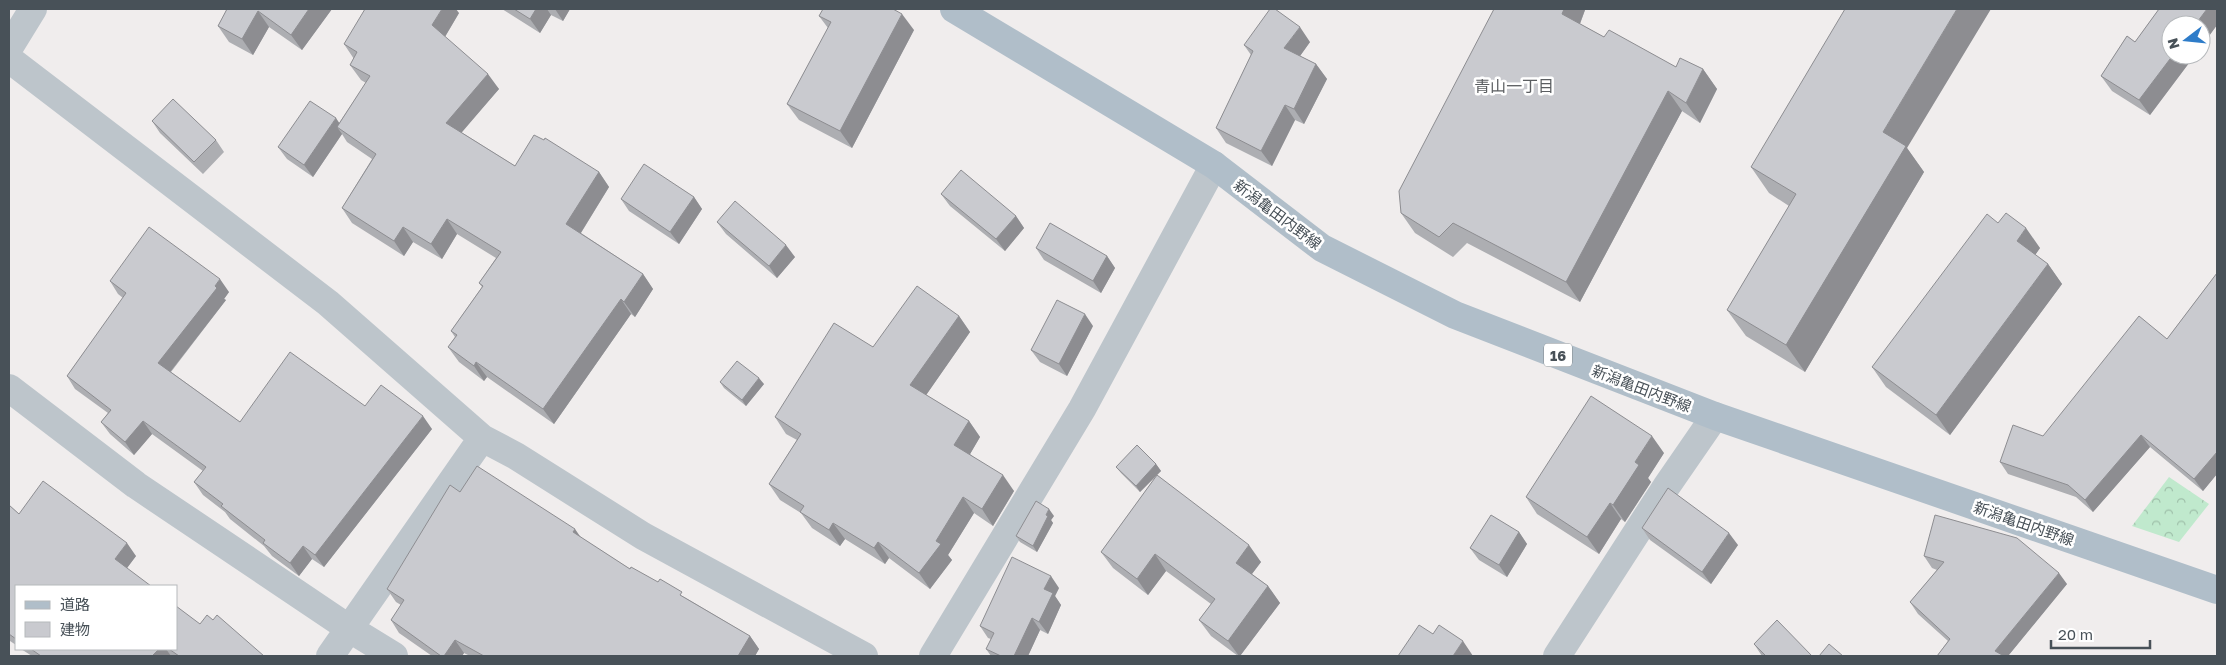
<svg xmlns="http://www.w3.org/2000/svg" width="2226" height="665" viewBox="0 0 2226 665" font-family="'Golos Text','Noto Sans JP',sans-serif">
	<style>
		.park { fill: url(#park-crowns) }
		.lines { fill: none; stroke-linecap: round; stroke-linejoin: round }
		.minor { stroke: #bdc5cb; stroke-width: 28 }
		.primary { stroke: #b0bec9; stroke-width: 28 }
		.wall { fill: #adaeb2 }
		.shaded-wall { fill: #8d8d91 }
		.building { fill: #c9cacf; stroke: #8d8d91 }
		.labels { text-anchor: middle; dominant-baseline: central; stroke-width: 5; stroke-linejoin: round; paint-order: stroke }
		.shield { fill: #fff; stroke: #7f858a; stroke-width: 1 }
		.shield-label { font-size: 14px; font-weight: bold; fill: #485158 }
		.street-label { font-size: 15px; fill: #485158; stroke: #fff }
		.neighbourhood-label { font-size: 16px; fill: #5b5e61; stroke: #fff }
	</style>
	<defs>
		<pattern id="park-crowns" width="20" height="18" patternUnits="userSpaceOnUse" patternTransform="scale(1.25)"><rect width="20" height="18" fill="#c0e9cd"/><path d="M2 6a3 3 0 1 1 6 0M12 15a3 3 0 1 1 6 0" fill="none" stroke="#9ebfa9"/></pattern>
	</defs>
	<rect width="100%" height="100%" fill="#f0eded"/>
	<path class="park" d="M 2169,477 L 2209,504 L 2179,542 L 2132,526 Z"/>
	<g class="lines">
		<path class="minor" d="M 9,48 L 33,9
			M 9,59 L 328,303 L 482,438 L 516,456 L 643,536 L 864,656
			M 9,388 L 136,485 L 350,629 L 394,656
			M 330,656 L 482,438
			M 933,656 L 1082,409 L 1214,165
			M 1557,656 L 1666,487 L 1715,416"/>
		<path class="primary" d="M 954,9 L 1214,165 L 1322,248 L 1455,315 L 1715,416 L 2217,590"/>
	</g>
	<path class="wall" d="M 227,9 L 332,9 L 302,50 L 269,27 L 253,55 L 229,42 L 218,26 Z
		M 502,9 L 570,9 L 563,21 L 551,15 L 540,33 Z
		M 1494,9 L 1584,9 L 1585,10 L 1580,24 L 1604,37 L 1676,67 L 1703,69 L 1717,89 L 1700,123 L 1682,111 L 1580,302 L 1467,243 L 1453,257 L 1415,233 L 1401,213 Z
		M 2159,9 L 2217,9 L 2217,25 L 2201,47 L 2201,25 L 2171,25 L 2171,55 L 2195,55 L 2150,115 L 2112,91 L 2101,76 L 2127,36 L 2135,42 Z
		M 459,13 L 445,37 L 499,89 L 461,132 L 515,166 L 599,172 L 609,187 L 581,233 L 643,274 L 653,289 L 635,317 L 631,314 L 554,424 L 487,377 L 484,381 L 459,362 L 448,347 L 455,337 L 451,331 L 482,287 L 479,283 L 496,258 L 457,234 L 442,259 L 413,242 L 404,256 L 352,223 L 342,208 L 372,159 L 347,142 L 342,134 L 313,177 L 287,159 L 278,147 L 339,123 L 366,83 L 361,80 L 350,65 L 354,59 L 344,44 Z
		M 819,16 L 914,30 L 852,148 L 799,120 L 787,104 L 828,28 Z
		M 1310,42 L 1300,56 L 1316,64 L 1327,79 L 1304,124 L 1295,120 L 1272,166 L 1226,143 L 1216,128 L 1251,55 L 1244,45 Z
		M 152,121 L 216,140 L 224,152 L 203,174 L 160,133 Z
		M 1907,148 L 1924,172 L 1805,372 L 1746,336 L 1727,310 L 1789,206 L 1769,193 L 1751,167 Z
		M 941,194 L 1016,216 L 1024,228 L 1005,251 L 950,206 Z
		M 694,197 L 702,209 L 679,244 L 629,211 L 621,199 Z
		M 717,222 L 795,257 L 777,278 L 726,234 Z
		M 1998,223 L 2040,248 L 2035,255 L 2048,264 L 2062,284 L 1950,435 L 1886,387 L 1872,367 Z
		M 1036,248 L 1107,256 L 1115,268 L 1101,293 L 1044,260 Z
		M 2217,273 L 2217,474 L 2203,491 L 2150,447 L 2093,512 L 2076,497 L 2008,474 L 2000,462 L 2043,436 L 2167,339 Z
		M 110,281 L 229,292 L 224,299 L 226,300 L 171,372 L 240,422 L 365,406 L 432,429 L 324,567 L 312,559 L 299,576 L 272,556 L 264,546 L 230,519 L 225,512 L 203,495 L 194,482 L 203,471 L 152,434 L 134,455 L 110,434 L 101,422 L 108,413 L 75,389 L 67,376 L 123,298 L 118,294 Z
		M 959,316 L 970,332 L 926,395 L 969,421 L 980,437 L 970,454 L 1014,491 L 993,526 L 974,513 L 948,555 L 952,560 L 930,589 L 889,558 L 885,564 L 845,539 L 840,546 L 812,528 L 801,513 L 780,500 L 769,484 L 797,440 L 786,434 L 775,417 L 873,347 Z
		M 1093,326 L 1067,376 L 1040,362 L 1031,350 Z
		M 720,382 L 764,384 L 746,406 L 724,388 Z
		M 1664,453 L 1648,478 L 1651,482 L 1625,522 L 1621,519 L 1599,554 L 1537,514 L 1526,497 Z
		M 1156,464 L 1161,471 L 1140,492 L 1121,473 L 1116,467 Z
		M 1157,475 L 1261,562 L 1252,574 L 1268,586 L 1280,603 L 1240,656 L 1238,656 L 1211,636 L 1199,620 L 1211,604 L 1166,571 L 1148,595 L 1113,568 L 1101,552 Z
		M 460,492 L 580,537 L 630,569 L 686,598 L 750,636 L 759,649 L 755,656 L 470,656 L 464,653 L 462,656 L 432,656 L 399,633 L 391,620 L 401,605 L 396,602 L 387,589 Z
		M 9,505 L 19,514 L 136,556 L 127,568 L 16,586 L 16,645 L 10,641 L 9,643 Z
		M 1054,516 L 1051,520 L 1053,523 L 1037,552 L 1020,542 L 1016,536 Z
		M 1642,528 L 1738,545 L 1711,584 L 1650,540 Z
		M 1519,532 L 1527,544 L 1507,577 L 1479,560 L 1470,548 Z
		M 1924,556 L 2067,584 L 2008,656 L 1937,656 L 1948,641 L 1918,614 L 1910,602 L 1937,570 L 1932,568 Z
		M 1059,588 L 1055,596 L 1061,605 L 1048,634 L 1040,630 L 1028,656 L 991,656 L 986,649 L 991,639 L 988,638 L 980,626 Z
		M 200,624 L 264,656 L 32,656 L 21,649 L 176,649 Z
		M 1754,644 L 1812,656 L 1762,656 Z"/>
	<path class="shaded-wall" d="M 309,9 L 332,9 L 302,50 L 291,35 Z
		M 442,9 L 456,9 L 459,13 L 443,40 L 432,25 Z
		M 536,9 L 547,9 L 551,15 L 540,33 L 530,19 Z
		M 555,9 L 570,9 L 563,21 Z
		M 1564,9 L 1584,9 L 1585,10 L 1576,34 L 1562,14 Z
		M 1957,9 L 1991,9 L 1907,148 L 1924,172 L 1805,372 L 1786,345 L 1883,132 Z
		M 2207,9 L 2217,9 L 2217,25 L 2201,47 L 2201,25 L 2195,25 Z
		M 258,11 L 269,27 L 253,55 L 242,39 Z
		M 902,14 L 914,30 L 852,148 L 840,131 Z
		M 1300,27 L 1310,42 L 1295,63 L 1284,48 Z
		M 2173,55 L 2195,55 L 2150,115 L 2139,100 Z
		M 1316,64 L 1327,79 L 1304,124 L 1294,109 Z
		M 1703,69 L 1717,89 L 1700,123 L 1686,103 Z
		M 488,74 L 499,89 L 457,138 L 446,123 Z
		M 1668,91 L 1682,111 L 1580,302 L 1566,282 Z
		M 1285,105 L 1295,120 L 1272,166 L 1261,151 Z
		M 336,118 L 344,130 L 337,127 L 342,134 L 313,177 L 304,165 Z
		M 599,172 L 609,187 L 577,239 L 566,224 Z
		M 694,197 L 702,209 L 679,244 L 670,232 Z
		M 1016,216 L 1024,228 L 1005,251 L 996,239 Z
		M 447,219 L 457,234 L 442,259 L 431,244 Z
		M 403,227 L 413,242 L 404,256 L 394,241 Z
		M 2026,228 L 2040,248 L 2031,261 L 2017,241 Z
		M 786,245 L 795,257 L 777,278 L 769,266 Z
		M 1107,256 L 1115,268 L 1101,293 L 1093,281 Z
		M 2048,264 L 2062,284 L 1950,435 L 1936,415 Z
		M 643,274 L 653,289 L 635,317 L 624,302 Z
		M 220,279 L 229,292 L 224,299 L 226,300 L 167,376 L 158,363 Z
		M 621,299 L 631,314 L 554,424 L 543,409 Z
		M 1085,314 L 1093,326 L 1067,376 L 1059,364 Z
		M 959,316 L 970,332 L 922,401 L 910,385 Z
		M 476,362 L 487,377 L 484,381 L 474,366 Z
		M 759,378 L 764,384 L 746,406 L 742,400 Z
		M 423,416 L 432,429 L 324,567 L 315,555 Z
		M 143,421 L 152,434 L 134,455 L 125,442 Z
		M 969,421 L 980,437 L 966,461 L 954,445 Z
		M 2141,435 L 2150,447 L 2093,512 L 2085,500 Z
		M 1652,436 L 1664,453 L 1648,478 L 1651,482 L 1625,522 L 1613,505 L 1635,462 Z
		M 2217,452 L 2217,474 L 2203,491 L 2194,479 Z
		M 1156,464 L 1161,471 L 1140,492 L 1136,486 Z
		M 1003,475 L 1014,491 L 993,526 L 982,509 Z
		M 963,497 L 974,513 L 948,555 L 952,560 L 930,589 L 919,573 L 936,541 Z
		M 1610,503 L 1621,519 L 1599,554 L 1587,537 Z
		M 1049,509 L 1054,516 L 1051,520 L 1053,523 L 1037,552 L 1033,546 L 1046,515 Z
		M 833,523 L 845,539 L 840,546 L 829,530 Z
		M 575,529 L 584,542 L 573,532 Z
		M 1519,532 L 1527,544 L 1507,577 L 1499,565 Z
		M 1729,533 L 1738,545 L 1711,584 L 1702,572 Z
		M 878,542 L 889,558 L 885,564 L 874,548 Z
		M 127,543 L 136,556 L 124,572 L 115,559 Z
		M 1249,545 L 1261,562 L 1248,579 L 1236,563 Z
		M 303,546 L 312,559 L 299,576 L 290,563 Z
		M 1155,554 L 1166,571 L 1148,595 L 1137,579 Z
		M 2059,573 L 2067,584 L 2008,656 L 1999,656 L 1995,651 Z
		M 1051,576 L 1059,588 L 1055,596 L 1061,605 L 1048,634 L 1039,622 L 1044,589 Z
		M 1268,586 L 1280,603 L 1240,656 L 1239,656 L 1228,641 Z
		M 1032,618 L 1040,630 L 1028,656 L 1014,656 Z
		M 750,636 L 759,649 L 755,656 L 738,656 Z
		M 455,640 L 464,653 L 462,656 L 444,656 Z
		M 1463,641 L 1473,656 L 1453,656 Z
		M 159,649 L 166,649 L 171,656 L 152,656 Z"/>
	<path class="building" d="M 227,9 L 309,9 L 291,35 L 258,11 L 242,39 L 218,26 Z
		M 365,9 L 442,9 L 432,25 L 488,74 L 446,123 L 515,166 L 534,135 L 544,140 L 545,138 L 599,172 L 566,224 L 643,274 L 624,302 L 621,299 L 543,409 L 476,362 L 474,366 L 448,347 L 457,335 L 451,331 L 483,286 L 479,283 L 501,252 L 447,219 L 431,244 L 403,227 L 394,241 L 342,208 L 376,154 L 337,127 L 370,76 L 350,65 L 357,52 L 344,44 Z
		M 514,9 L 536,9 L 530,19 Z
		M 823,9 L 893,9 L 902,14 L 840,131 L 787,104 L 831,22 L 819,16 Z
		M 1270,9 L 1275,9 L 1300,27 L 1284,48 L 1316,64 L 1294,109 L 1285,105 L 1261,151 L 1216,128 L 1253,51 L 1244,45 Z
		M 1494,9 L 1564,9 L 1562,14 L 1604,37 L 1609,30 L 1676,67 L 1680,58 L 1703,69 L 1686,103 L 1668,91 L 1566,282 L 1453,223 L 1439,237 L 1401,213 L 1399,191 Z
		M 1845,9 L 1957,9 L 1883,132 L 1906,146 L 1786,345 L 1727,310 L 1796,194 L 1751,167 Z
		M 2159,9 L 2207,9 L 2195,25 L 2171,25 L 2171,55 L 2173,55 L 2139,100 L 2101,76 L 2127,36 L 2135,42 Z
		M 173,99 L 216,140 L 194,162 L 152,121 Z
		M 310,101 L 336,118 L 304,165 L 278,147 Z
		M 644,164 L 694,197 L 670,232 L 621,199 Z
		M 961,170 L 1016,216 L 996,239 L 941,194 Z
		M 735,201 L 786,245 L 769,266 L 717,222 Z
		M 2006,213 L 2026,228 L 2017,241 L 2048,264 L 1936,415 L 1872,367 L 1987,214 L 1998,223 Z
		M 1050,223 L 1107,256 L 1093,281 L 1036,248 Z
		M 149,227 L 220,279 L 215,286 L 217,288 L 158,363 L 240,422 L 290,352 L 365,406 L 381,385 L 423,416 L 315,555 L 303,546 L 290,563 L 263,543 L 265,540 L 221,506 L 223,504 L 194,482 L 206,467 L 143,421 L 125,442 L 101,422 L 111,410 L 67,376 L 126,293 L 110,281 Z
		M 2217,273 L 2217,452 L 2194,479 L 2141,435 L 2085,500 L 2068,485 L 2000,462 L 2013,425 L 2043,436 L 2139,316 L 2167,339 Z
		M 917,286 L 959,316 L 910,385 L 969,421 L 954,445 L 1003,475 L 982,509 L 963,497 L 936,541 L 941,544 L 919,573 L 878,542 L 874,548 L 833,523 L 829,530 L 800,512 L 804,506 L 769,484 L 801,434 L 775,417 L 834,323 L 873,347 Z
		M 1057,300 L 1085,314 L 1059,364 L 1031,350 Z
		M 737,361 L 759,378 L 742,400 L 720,382 Z
		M 1591,396 L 1652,436 L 1635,462 L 1639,465 L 1613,505 L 1610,503 L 1587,537 L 1526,497 Z
		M 1137,445 L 1156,464 L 1136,486 L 1116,467 Z
		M 477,466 L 575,529 L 573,532 L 630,569 L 631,567 L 658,582 L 660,579 L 682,592 L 680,595 L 750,636 L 738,656 L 484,656 L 455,640 L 444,656 L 441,656 L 391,620 L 404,600 L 387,589 L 450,485 L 460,492 Z
		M 1157,475 L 1249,545 L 1236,563 L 1268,586 L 1228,641 L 1199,620 L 1215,599 L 1155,554 L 1137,579 L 1101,552 Z
		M 43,481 L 127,543 L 115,559 L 151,586 L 16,586 L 16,639 L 9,634 L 9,505 L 19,514 Z
		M 1668,488 L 1729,533 L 1702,572 L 1642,528 Z
		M 1036,501 L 1049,509 L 1046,515 L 1048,516 L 1033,546 L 1016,536 Z
		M 1491,515 L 1519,532 L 1499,565 L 1470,548 Z
		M 1935,515 L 2017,538 L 2059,573 L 1995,651 L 2004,656 L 1937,656 L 1950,639 L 1910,602 L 1944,562 L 1924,556 Z
		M 1012,557 L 1051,576 L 1044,589 L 1053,593 L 1039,622 L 1032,618 L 1014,656 L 1001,656 L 986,649 L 994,633 L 980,626 Z
		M 176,606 L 200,624 L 207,615 L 213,620 L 217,615 L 264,656 L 179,656 L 169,649 L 176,649 Z
		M 1777,620 L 1812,656 L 1766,656 L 1754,644 Z
		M 1419,625 L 1433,634 L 1439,625 L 1463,641 L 1453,656 L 1398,656 Z
		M 1829,644 L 1843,656 L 1819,656 Z
		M 31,649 L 159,649 L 152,656 L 41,656 Z"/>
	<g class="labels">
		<rect class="shield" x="1544" y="343.5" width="28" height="23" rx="4"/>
		<g class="shield-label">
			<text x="1558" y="355">16</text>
		</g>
		<g class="street-label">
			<text transform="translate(1278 214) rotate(37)">新潟亀田内野線</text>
			<text transform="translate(1642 388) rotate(21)">新潟亀田内野線</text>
			<text transform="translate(2024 523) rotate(19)">新潟亀田内野線</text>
		</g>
		<g class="neighbourhood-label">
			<text x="1514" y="86">青山一丁目</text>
		</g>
	</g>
	<rect width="2226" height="665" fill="none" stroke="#485158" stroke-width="20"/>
	<rect x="15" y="585" width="162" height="65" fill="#ffffff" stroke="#b6b9bc"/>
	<rect x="25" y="601" width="25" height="8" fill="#b0bec9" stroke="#b6b9bc"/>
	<text x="60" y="610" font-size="15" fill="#485158">道路</text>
	<rect x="25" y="622" width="25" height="15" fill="#c9cacf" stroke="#b6b9bc"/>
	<text x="60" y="635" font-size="15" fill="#485158">建物</text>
	<g transform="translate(2186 40) rotate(254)"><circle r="24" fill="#ffffff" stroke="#b6b9bc"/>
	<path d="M0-4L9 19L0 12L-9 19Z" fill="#2e7cc9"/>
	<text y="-8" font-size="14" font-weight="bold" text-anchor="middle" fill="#485158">N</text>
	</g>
	<path d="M2051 640v8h99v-8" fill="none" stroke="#485158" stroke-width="2.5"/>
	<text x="2058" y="640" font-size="15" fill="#485158" stroke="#ffffff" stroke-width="4" paint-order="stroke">20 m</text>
</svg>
